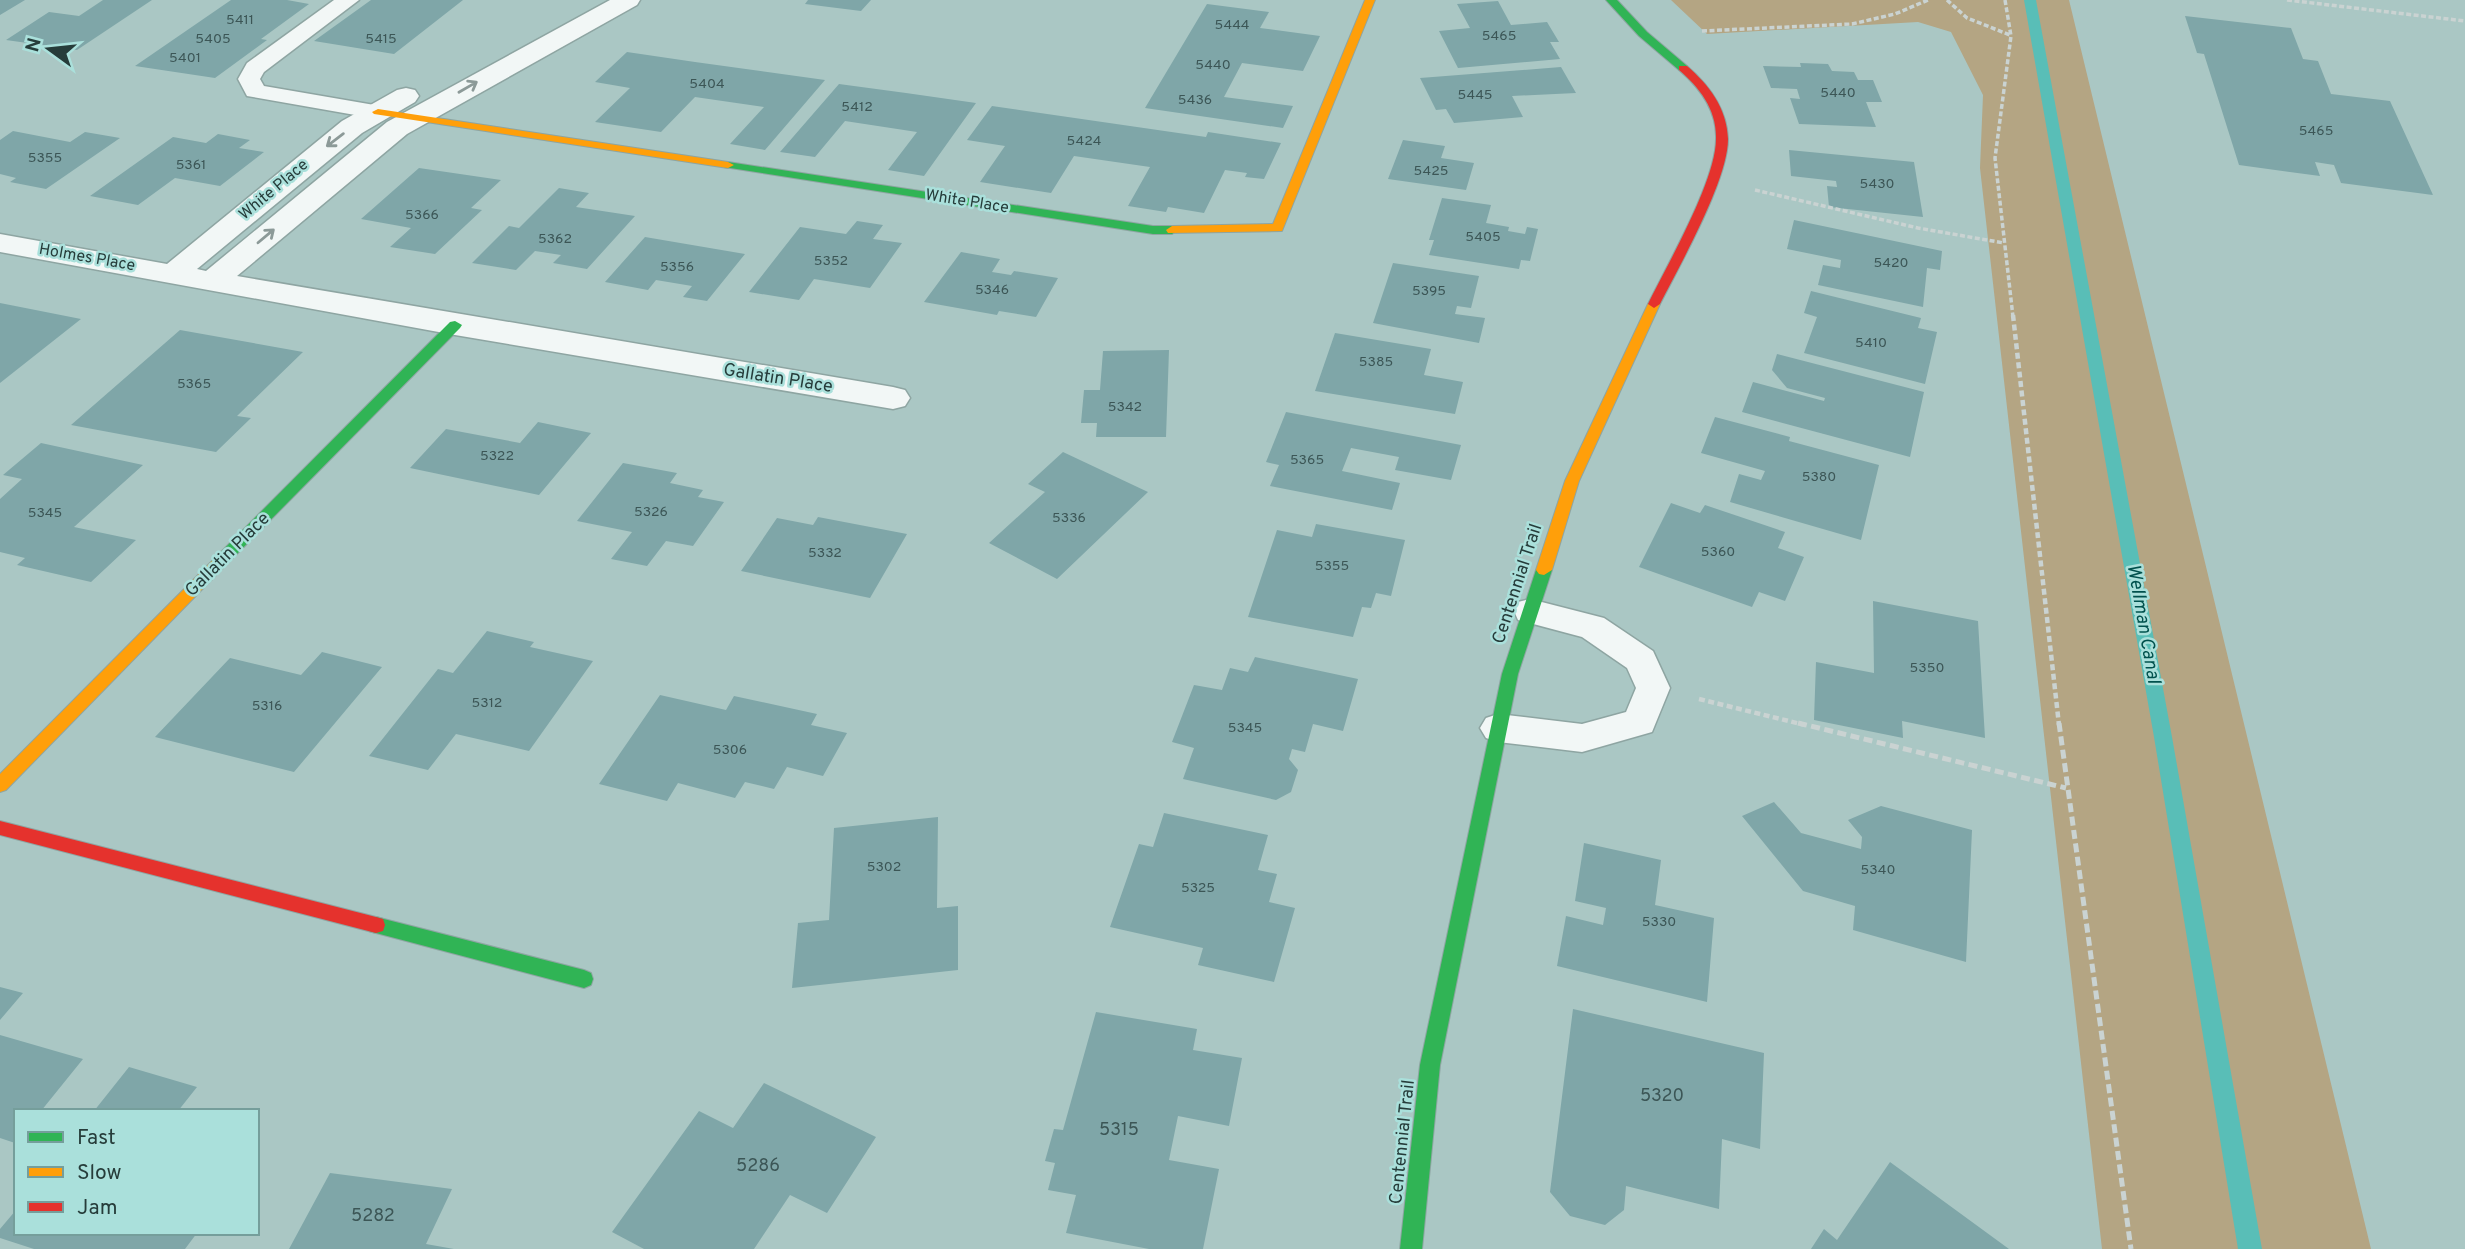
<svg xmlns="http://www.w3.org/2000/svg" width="2465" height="1249" viewBox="0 0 2465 1249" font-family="Overpass,sans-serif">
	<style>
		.green { fill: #b4a583 }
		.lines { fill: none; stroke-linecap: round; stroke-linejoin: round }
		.stream { fill: #59beb7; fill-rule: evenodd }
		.building { fill: #7fa6a8 }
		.lane-casing { stroke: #8ea5a2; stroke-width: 3 }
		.street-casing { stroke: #8ea5a2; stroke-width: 3 }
		.fast-casing { stroke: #8ea5a2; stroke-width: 2 }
		.slow-casing { stroke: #8ea5a2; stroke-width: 2 }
		.jam-casing { stroke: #8ea5a2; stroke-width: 2 }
		.path-far2 { stroke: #cad3d2; stroke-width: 3.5; stroke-dasharray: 5 2.5; stroke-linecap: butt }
		.path-far1 { stroke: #cad3d2; stroke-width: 4.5; stroke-dasharray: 6 3.5; stroke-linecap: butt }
		.path { stroke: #cad3d2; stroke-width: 5; stroke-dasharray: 9 4.5; stroke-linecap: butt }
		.lane { fill: #f2f7f6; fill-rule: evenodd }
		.street { fill: #f2f7f6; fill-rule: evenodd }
		.fast { fill: #30b455; fill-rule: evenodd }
		.slow { fill: #ff9f0a; fill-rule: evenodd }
		.jam { fill: #e5322d; fill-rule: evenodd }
		.oneway { stroke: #8c9a98 }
		.labels { text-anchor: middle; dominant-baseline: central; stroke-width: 5; stroke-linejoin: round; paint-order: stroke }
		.number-label { font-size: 14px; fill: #3c5656 }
		.far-street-label { font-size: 16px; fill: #263c3a; stroke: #aae0db }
		.street-label { font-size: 18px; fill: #263c3a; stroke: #aae0db }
		.near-number-label { font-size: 18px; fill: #3c5656 }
		.water-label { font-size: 19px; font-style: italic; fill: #01514d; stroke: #aae0db }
	</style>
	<rect width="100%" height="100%" fill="#aac7c4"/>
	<path class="green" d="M 1671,0 L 2069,0 L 2371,1249 L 2102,1249 L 1980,168 L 1983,95 L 1951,32 L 1918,22 L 1707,34 Z"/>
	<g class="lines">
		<path class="stream" d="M 2024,0 L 2036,0 L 2172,737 L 2262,1249 L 2238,1249 L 2154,737 Z"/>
	</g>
	<path class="building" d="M 0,0 L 25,0 L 0,15 Z
		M 103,0 L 152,0 L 77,50 L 6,40 L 49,12 L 79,16 Z
		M 231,0 L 287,0 L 309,4 L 261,39 L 267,40 L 215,78 L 135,66 Z
		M 371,0 L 463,0 L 394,54 L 314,41 Z
		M 808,0 L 871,0 L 861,11 L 805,4 Z
		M 1498,1 L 1511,25 L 1547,22 L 1559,42 L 1550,42 L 1560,59 L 1458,68 L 1439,31 L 1470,28 L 1457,4 Z
		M 1207,4 L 1269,12 L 1260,28 L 1320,36 L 1303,71 L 1242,63 L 1224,97 L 1293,106 L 1283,128 L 1145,108 Z
		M 2185,16 L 2291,28 L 2303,59 L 2318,61 L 2331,94 L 2390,101 L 2433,195 L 2341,183 L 2334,165 L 2315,162 L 2320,176 L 2239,165 L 2204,54 L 2197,53 Z
		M 627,52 L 695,62 L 825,80 L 765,150 L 730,144 L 764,107 L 695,97 L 661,132 L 595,122 L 630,88 L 595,82 Z
		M 1800,63 L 1828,64 L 1832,71 L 1854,72 L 1858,80 L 1873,80 L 1882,102 L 1866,102 L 1876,127 L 1799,124 L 1790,98 L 1800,99 L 1797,89 L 1771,88 L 1763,66 L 1801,67 Z
		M 1561,67 L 1576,93 L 1512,96 L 1523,117 L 1454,123 L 1446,109 L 1436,110 L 1420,78 Z
		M 839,84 L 906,93 L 976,103 L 924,176 L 888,170 L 917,132 L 845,121 L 815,157 L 780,152 Z
		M 992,106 L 1206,137 L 1208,132 L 1281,143 L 1264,179 L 1245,177 L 1247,173 L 1225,170 L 1204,213 L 1168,207 L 1166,212 L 1128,206 L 1150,167 L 1074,156 L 1051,193 L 980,182 L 1005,146 L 967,140 Z
		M 13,131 L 70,142 L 85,132 L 120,138 L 46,189 L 10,182 L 16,178 L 0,174 L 0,140 Z
		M 218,134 L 250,140 L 239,148 L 264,152 L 220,186 L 175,178 L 138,205 L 90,196 L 173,137 L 206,143 Z
		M 1403,140 L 1445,146 L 1441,158 L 1474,163 L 1466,190 L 1388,179 Z
		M 1789,150 L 1914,162 L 1923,217 L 1829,207 L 1827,186 L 1837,187 L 1836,181 L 1791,176 Z
		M 419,168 L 501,180 L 471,208 L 482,210 L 435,254 L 390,247 L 411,228 L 361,219 Z
		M 559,188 L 589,193 L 576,207 L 635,216 L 587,269 L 553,263 L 561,255 L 535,251 L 516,270 L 472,263 L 509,226 L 519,228 Z
		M 1442,198 L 1491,205 L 1486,223 L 1509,227 L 1508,231 L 1525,234 L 1527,227 L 1538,229 L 1530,261 L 1521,260 L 1519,269 L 1429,255 L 1434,240 L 1429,240 Z
		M 1794,220 L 1942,251 L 1940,270 L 1927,268 L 1923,307 L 1818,285 L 1823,265 L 1840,268 L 1841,260 L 1787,249 Z
		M 857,221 L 883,225 L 873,239 L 902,243 L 870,288 L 814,279 L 799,300 L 749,292 L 800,227 L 846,234 Z
		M 645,237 L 745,254 L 707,301 L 683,297 L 692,286 L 656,280 L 648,290 L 605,282 Z
		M 961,252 L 1000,259 L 992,272 L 1011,275 L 1014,271 L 1058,278 L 1036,317 L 999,311 L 997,315 L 924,302 Z
		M 1393,263 L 1479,276 L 1471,308 L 1457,306 L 1455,314 L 1485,318 L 1479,343 L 1373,323 Z
		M 1811,291 L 1921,318 L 1918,328 L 1937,332 L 1925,384 L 1804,353 L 1817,317 L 1804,313 Z
		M 0,303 L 81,319 L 0,383 Z
		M 180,330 L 303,352 L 237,416 L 251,418 L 216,452 L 71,425 Z
		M 1335,333 L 1431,349 L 1424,375 L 1463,382 L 1455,414 L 1315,391 Z
		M 1169,350 L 1166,437 L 1096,437 L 1097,423 L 1081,423 L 1084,390 L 1100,390 L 1103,351 Z
		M 1777,354 L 1924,392 L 1910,457 L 1742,412 L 1753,382 L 1824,401 L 1825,398 L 1787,388 L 1772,370 Z
		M 1286,412 L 1461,445 L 1451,480 L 1395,470 L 1399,457 L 1351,448 L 1342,471 L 1400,483 L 1392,510 L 1270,486 L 1279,465 L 1266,462 Z
		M 1715,417 L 1790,437 L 1789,441 L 1879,465 L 1861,540 L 1730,502 L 1739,474 L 1761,480 L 1765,471 L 1701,453 Z
		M 538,422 L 591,433 L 539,495 L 410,468 L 446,429 L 520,443 Z
		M 41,443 L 143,465 L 74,527 L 136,540 L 91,582 L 17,565 L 25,558 L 0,552 L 0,499 L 22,479 L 3,475 Z
		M 1063,452 L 1148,492 L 1057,579 L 989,543 L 1045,492 L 1028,484 Z
		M 623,463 L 677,473 L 670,483 L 703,490 L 698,497 L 724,502 L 693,546 L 666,541 L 647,566 L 611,559 L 632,532 L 577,521 Z
		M 1671,503 L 1700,513 L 1705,505 L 1785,532 L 1778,548 L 1804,557 L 1785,601 L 1759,592 L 1752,607 L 1639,567 Z
		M 818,517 L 907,534 L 870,598 L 741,571 L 777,518 L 813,525 Z
		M 1316,524 L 1405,540 L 1391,596 L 1376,593 L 1371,608 L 1362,607 L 1353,637 L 1248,617 L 1277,530 L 1312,537 Z
		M 1873,601 L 1978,621 L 1985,738 L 1902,721 L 1903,738 L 1814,720 L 1816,662 L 1874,673 Z
		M 487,631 L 534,642 L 530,647 L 593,661 L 529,751 L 456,734 L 428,770 L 369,756 L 438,669 L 453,673 Z
		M 322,652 L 382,667 L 294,772 L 155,737 L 230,658 L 301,675 Z
		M 1255,657 L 1358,679 L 1343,731 L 1313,724 L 1305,752 L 1292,749 L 1289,759 L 1298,770 L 1291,792 L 1276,800 L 1183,779 L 1194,748 L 1172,742 L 1194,685 L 1222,690 L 1230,668 L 1248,672 Z
		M 660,695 L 726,710 L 734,696 L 817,714 L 811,725 L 847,733 L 823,776 L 787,767 L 774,789 L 745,782 L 735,798 L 678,783 L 667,801 L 599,784 Z
		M 1774,802 L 1801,833 L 1861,849 L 1862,837 L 1848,820 L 1881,806 L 1972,830 L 1966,962 L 1853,930 L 1855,906 L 1803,891 L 1742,816 Z
		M 1164,813 L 1268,835 L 1258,870 L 1277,874 L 1269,902 L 1295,908 L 1274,982 L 1198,965 L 1203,948 L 1110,927 L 1139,844 L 1153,847 Z
		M 938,817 L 937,908 L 958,906 L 958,970 L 792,988 L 798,923 L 829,920 L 834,828 Z
		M 1584,843 L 1661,860 L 1655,905 L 1714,918 L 1707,1002 L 1557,966 L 1566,916 L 1603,925 L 1606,908 L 1575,901 Z
		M 0,987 L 23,993 L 0,1020 Z
		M 1573,1009 L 1764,1053 L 1760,1149 L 1722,1139 L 1719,1209 L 1626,1186 L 1624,1210 L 1605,1225 L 1570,1216 L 1550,1192 Z
		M 1096,1012 L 1197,1029 L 1193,1050 L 1242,1058 L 1229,1126 L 1178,1116 L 1169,1160 L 1219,1169 L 1203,1249 L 1149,1249 L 1066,1233 L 1076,1195 L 1048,1190 L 1055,1163 L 1045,1161 L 1054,1129 L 1063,1130 Z
		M 0,1035 L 83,1059 L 41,1111 L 16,1111 L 15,1143 L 0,1138 Z
		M 129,1067 L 197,1087 L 178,1111 L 94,1111 Z
		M 764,1083 L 876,1137 L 827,1213 L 790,1195 L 754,1249 L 644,1249 L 612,1232 L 699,1111 L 733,1128 Z
		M 1890,1162 L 2009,1249 L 1811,1249 L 1824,1229 L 1837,1240 Z
		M 330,1173 L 452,1189 L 426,1244 L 454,1249 L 289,1249 Z
		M 16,1210 L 16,1233 L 197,1233 L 185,1249 L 34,1249 L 0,1238 L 0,1229 Z"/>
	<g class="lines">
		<g class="lane-casing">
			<path id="lane" d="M 334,0 L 359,0 L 264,72 L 260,79 L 264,86 L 386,107 L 390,112 L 386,117 L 378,119 L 247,96 L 238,79 L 247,63 Z
				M 1530,599 L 1604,618 L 1653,651 L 1670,688 L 1652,732 L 1582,752 L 1498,742 L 1486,738 L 1480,728 L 1486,718 L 1498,714 L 1582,724 L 1626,712 L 1636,688 L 1627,668 L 1582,637 L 1518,620 L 1514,611 L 1518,602 Z"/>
		</g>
		<g class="street-casing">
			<path id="street" d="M 610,0 L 640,0 L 637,5 L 407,134 L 237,276 L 893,387 L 905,390 L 910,398 L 905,406 L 893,409 L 455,335 L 0,252 L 0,234 L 167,264 L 342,121 L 397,90 L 406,88 L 415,90 L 419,96 L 415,102 L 362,133 L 197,269 L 206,271 L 387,122 Z"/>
		</g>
		<g class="fast-casing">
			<path id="fast" d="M 1606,0 L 1617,0 L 1647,32 L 1687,66 L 1687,70 L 1679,70 L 1639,36 Z
				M 728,162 L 1153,226 L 1172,226 L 1178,230 L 1172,234 L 1153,234 L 724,167 L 724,163 Z
				M 455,321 L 462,325 L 460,328 L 222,569 L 212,569 L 209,565 L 212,561 L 450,322 Z
				M 1544,565 L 1552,570 L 1518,674 L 1440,1065 L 1422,1249 L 1400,1249 L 1420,1065 L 1502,674 L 1536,570 Z
				M 376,917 L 584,970 L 591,973 L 593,979 L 591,985 L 584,988 L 376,933 L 369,931 L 367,925 L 369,919 Z"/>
		</g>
		<g class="slow-casing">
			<path id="slow" d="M 1365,0 L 1375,0 L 1282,231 L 1168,233 L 1166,230 L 1172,226 L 1273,224 Z
				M 378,109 L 728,162 L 734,165 L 728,168 L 374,114 L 372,112 Z
				M 1654,300 L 1660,304 L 1579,481 L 1552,570 L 1544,575 L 1539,574 L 1536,570 L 1565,481 L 1648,304 Z
				M 217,560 L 222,561 L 225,565 L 222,569 L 6,790 L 0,792 L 0,774 L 212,561 Z"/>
		</g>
		<g class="jam-casing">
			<path id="jam" d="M 1679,66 L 1687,66 C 1709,85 1727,108 1728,139 C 1728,180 1680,265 1660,304 L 1654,308 L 1648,304 C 1667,265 1716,181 1716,139 C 1717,110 1700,88 1679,70 Z
				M 0,821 L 376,917 L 383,919 L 385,925 L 383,931 L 376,933 L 0,835 Z"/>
		</g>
		<path class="path-far2" d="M 1947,0 L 1967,18 L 2010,35
			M 2005,0 L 2011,36 L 1995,158 L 2013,317
			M 2287,0 L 2465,21
			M 1702,31 L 1852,24 L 1895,14 L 1928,0
			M 1755,190 L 1918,228 L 2004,243"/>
		<path class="path-far1" d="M 2013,315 L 2059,725
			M 1699,699 L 1805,725"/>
		<path class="path" d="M 1798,723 L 2066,788
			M 2059,723 L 2131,1249"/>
		<use href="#lane" class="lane"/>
		<use href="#street" class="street"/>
		<use href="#fast" class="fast"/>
		<use href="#slow" class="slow"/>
		<use href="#jam" class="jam"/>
	</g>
	<defs><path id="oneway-shaft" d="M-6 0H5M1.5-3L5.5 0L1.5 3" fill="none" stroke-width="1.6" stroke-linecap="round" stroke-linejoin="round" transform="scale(1.75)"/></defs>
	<g class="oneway">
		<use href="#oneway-shaft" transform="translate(468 87) rotate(-30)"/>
		<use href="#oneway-shaft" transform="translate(335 140) rotate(143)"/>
		<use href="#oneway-shaft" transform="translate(266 236) rotate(-40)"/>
	</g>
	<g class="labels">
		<g class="number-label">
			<text x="240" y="20">5411</text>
			<text x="1232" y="25">5444</text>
			<text x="1499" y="36">5465</text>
			<text x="213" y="39">5405</text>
			<text x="381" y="39">5415</text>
			<text x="185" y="58">5401</text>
			<text x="1213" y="65">5440</text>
			<text x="707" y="84">5404</text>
			<text x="1838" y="93">5440</text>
			<text x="1475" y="95">5445</text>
			<text x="1195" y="100">5436</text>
			<text x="857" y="107">5412</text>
			<text x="2316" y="131">5465</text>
			<text x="1084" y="141">5424</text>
			<text x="45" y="158">5355</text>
			<text x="191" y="165">5361</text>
			<text x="1431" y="171">5425</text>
			<text x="1877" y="184">5430</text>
			<text x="422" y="215">5366</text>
			<text x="1483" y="237">5405</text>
			<text x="555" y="239">5362</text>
			<text x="831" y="261">5352</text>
			<text x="1891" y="263">5420</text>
			<text x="677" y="267">5356</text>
			<text x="992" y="290">5346</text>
			<text x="1429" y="291">5395</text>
			<text x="1871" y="343">5410</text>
			<text x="1376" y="362">5385</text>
			<text x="194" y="384">5365</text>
			<text x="1125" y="407">5342</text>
			<text x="497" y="456">5322</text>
			<text x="1307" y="460">5365</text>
			<text x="1819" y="477">5380</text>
			<text x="651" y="512">5326</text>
			<text x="45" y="513">5345</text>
			<text x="1069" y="518">5336</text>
			<text x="1718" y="552">5360</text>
			<text x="825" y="553">5332</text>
			<text x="1332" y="566">5355</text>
			<text x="1927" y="668">5350</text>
			<text x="487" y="703">5312</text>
			<text x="267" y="706">5316</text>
			<text x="1245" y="728">5345</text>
			<text x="730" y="750">5306</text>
			<text x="884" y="867">5302</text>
			<text x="1878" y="870">5340</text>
			<text x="1198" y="888">5325</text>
			<text x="1659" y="922">5330</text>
		</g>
		<g class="far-street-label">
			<text transform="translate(274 190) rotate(-40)">White Place</text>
			<text transform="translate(967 202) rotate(9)">White Place</text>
			<text transform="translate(87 258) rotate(10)">Holmes Place</text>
		</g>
		<g class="street-label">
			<text transform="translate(778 379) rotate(9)">Gallatin Place</text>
			<text transform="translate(228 555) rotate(-45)">Gallatin Place</text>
			<text transform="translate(1518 584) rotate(-72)">Centennial Trail</text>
			<text transform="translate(1403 1142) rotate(-84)">Centennial Trail</text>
		</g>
		<g class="near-number-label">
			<text x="1662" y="1096">5320</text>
			<text x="1119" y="1130">5315</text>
			<text x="758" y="1166">5286</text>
			<text x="373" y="1216">5282</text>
		</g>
		<g class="water-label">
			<text transform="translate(2143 624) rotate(80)">Wellman Canal</text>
		</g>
	</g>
	<rect x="14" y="1109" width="245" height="126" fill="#aae0db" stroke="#759e9b" stroke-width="2"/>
	<rect x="28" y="1132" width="35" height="10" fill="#30b455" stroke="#759e9b" stroke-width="2"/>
	<text x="77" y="1144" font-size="21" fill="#263c3a">Fast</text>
	<rect x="28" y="1167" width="35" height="10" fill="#ff9f0a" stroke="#759e9b" stroke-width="2"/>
	<text x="77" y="1179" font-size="21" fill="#263c3a">Slow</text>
	<rect x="28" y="1202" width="35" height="10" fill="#e5322d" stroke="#759e9b" stroke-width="2"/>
	<text x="77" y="1214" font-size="21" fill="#263c3a">Jam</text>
	<g transform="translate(49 49) rotate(285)" stroke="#aae0db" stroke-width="5" paint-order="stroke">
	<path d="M0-5L12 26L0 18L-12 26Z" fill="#263c3a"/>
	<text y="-10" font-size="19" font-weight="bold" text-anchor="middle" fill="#263c3a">N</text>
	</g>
</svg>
